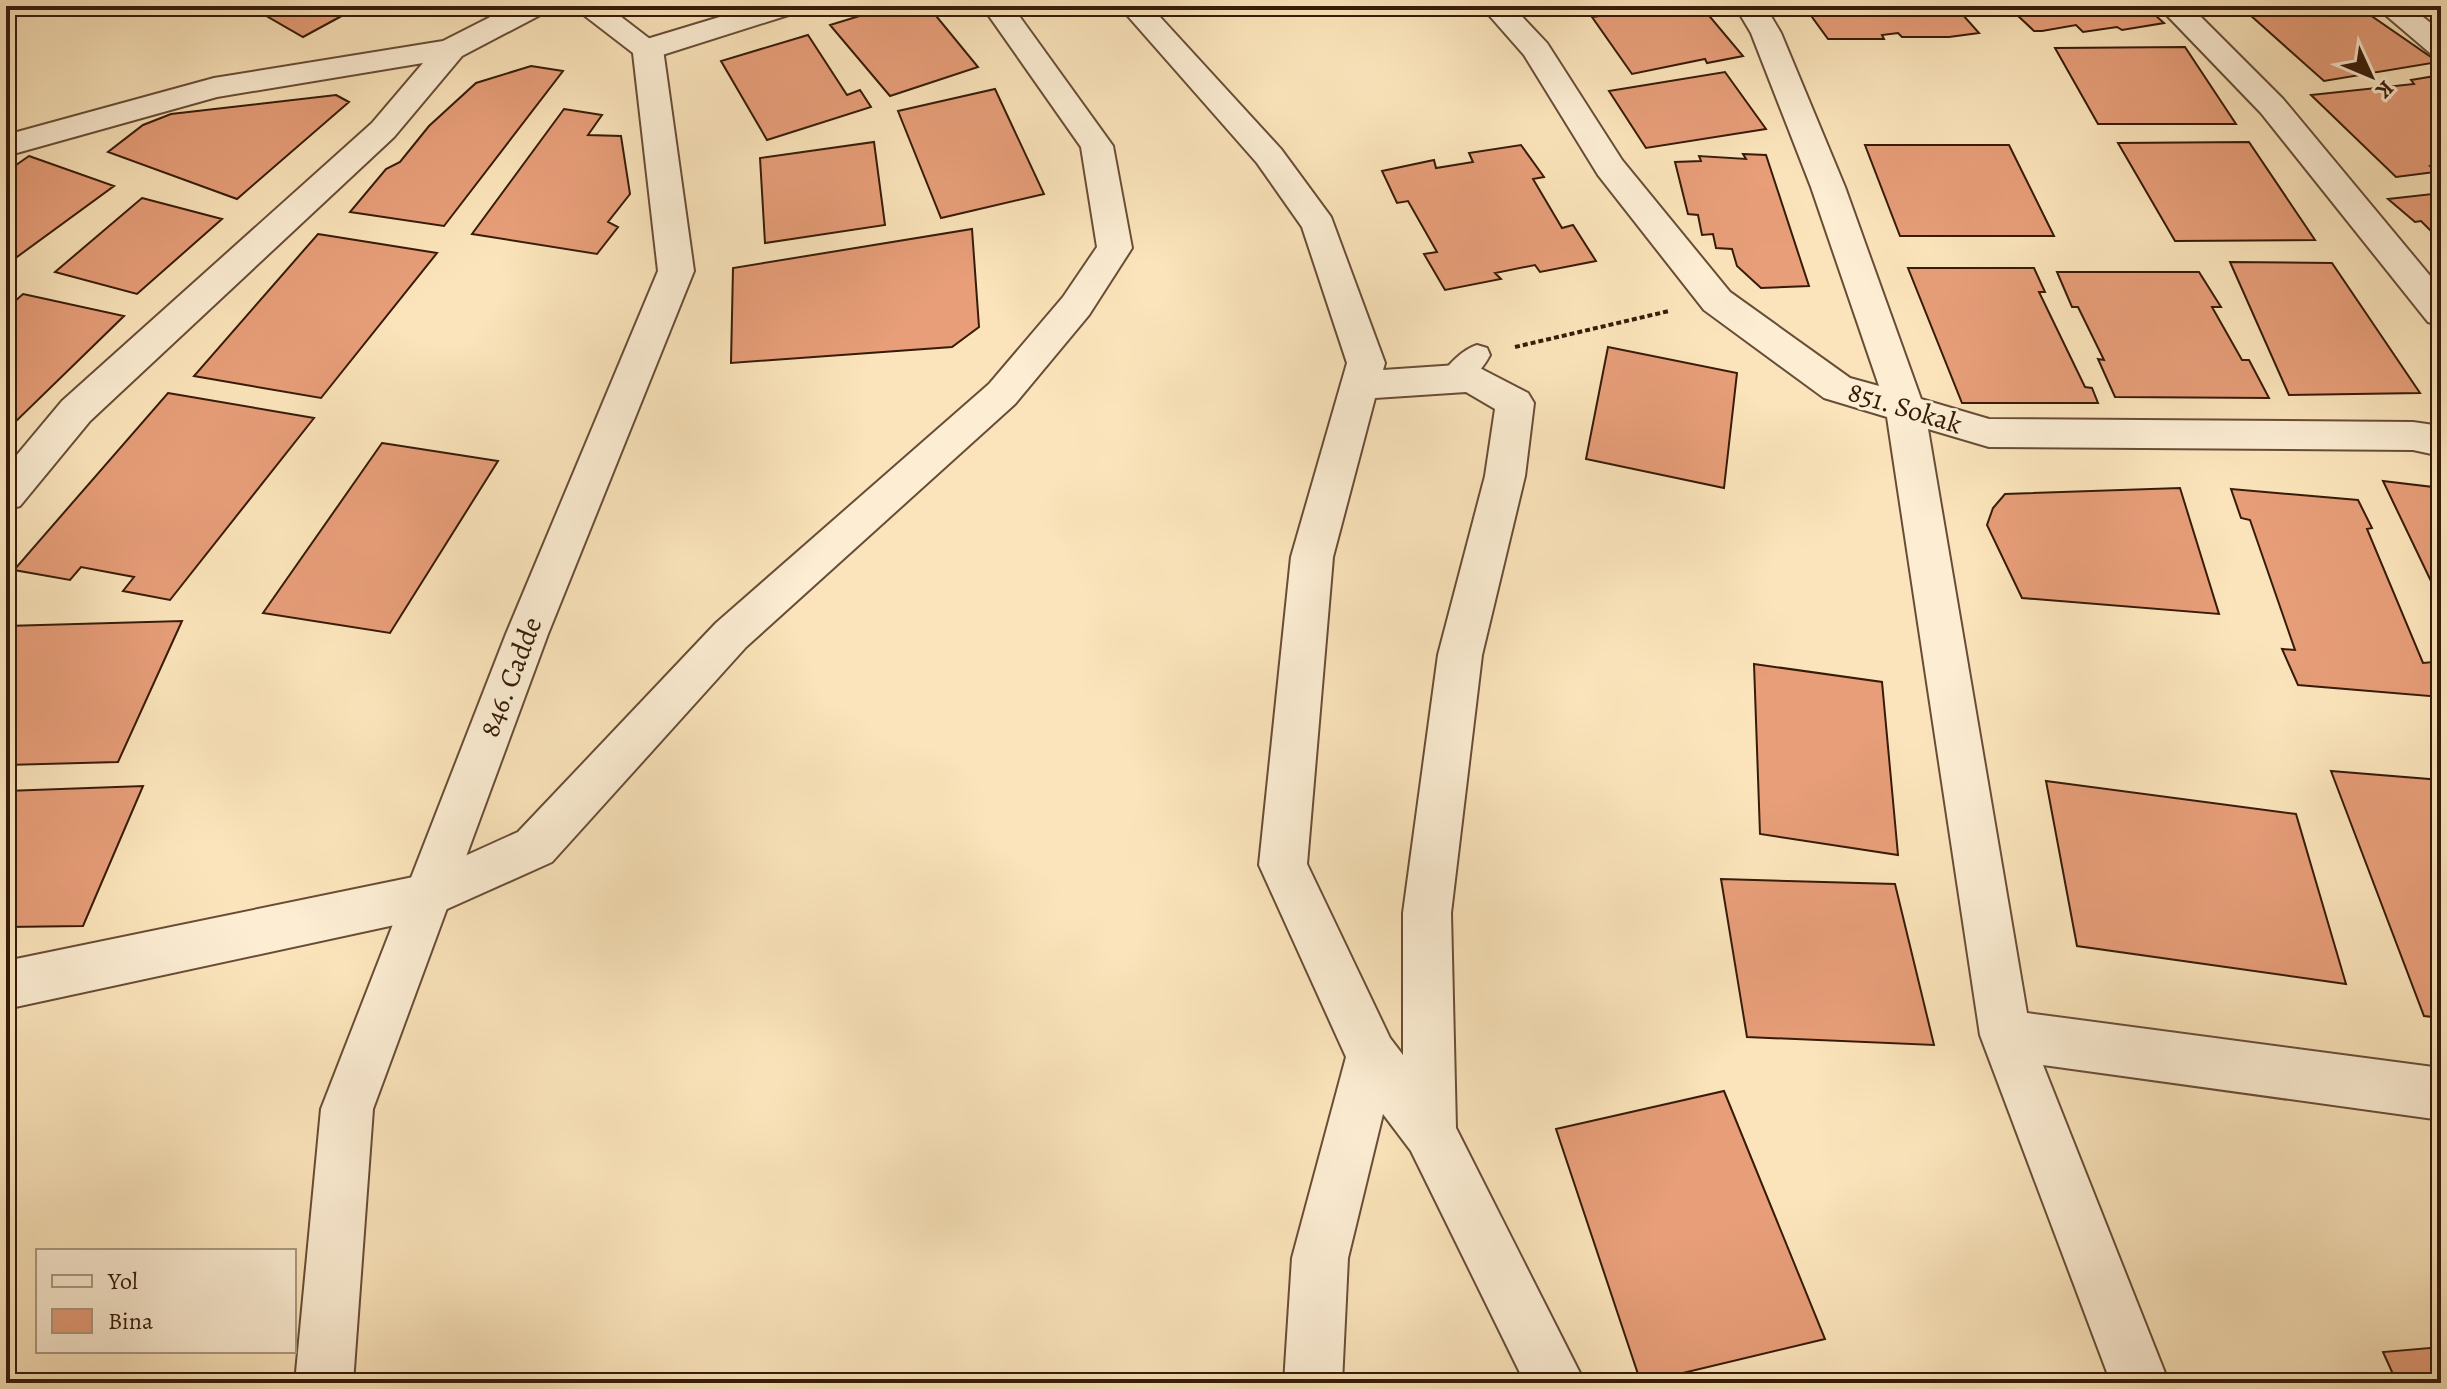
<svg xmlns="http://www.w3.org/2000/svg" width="2447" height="1389" viewBox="0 0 2447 1389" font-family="Alegreya,serif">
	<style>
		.building { fill: #e79e79; stroke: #371b09; stroke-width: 2 }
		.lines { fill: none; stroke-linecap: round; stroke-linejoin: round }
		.pedestrian-casing { stroke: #684d36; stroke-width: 4 }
		.minor-casing { stroke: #684d36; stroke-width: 4 }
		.tertiary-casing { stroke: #684d36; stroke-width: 4 }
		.path { stroke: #371b09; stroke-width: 4; stroke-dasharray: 5 3; stroke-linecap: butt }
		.pedestrian { fill: #fcedd3; fill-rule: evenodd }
		.minor { fill: #fcedd3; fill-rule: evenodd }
		.tertiary { fill: #fcedd3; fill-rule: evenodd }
		.labels { text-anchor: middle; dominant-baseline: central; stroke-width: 6; stroke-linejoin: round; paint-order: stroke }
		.street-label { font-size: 28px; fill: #371b09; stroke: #fcedd3 }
	</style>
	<rect width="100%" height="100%" fill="#fbe4bb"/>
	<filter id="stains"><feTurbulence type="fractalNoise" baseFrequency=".0025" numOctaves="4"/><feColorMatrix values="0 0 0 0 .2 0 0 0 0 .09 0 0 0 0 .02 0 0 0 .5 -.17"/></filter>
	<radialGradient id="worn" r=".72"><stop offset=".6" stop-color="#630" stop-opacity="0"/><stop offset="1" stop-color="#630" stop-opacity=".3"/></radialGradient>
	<path class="building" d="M 249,6 L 360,6 L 303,37 Z
		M 892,6 L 928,6 L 978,67 L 890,96 L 830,25 Z
		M 1663,6 L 1701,6 L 1743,56 L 1707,63 L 1705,59 L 1632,74 L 1592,17 L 1664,8 Z
		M 1804,6 L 1955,6 L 1979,33 L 1949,37 L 1902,37 L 1898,33 L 1882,35 L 1884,39 L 1828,39 Z
		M 2014,6 L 2145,6 L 2164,23 L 2122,30 L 2117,27 L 2083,32 L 2076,25 L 2042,31 L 2034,31 L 2016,14 L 2022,14 Z
		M 2240,6 L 2357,6 L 2438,62 L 2324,81 Z
		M 808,35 L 847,95 L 860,90 L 871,107 L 767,140 L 721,61 Z
		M 2185,47 L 2236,124 L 2098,124 L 2055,48 Z
		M 531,66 L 563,71 L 444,226 L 350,212 L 386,169 L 400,162 L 429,126 L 476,83 Z
		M 1725,72 L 1766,129 L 1646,148 L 1609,91 Z
		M 2441,75 L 2441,164 L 2430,166 L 2435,172 L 2396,177 L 2311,95 L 2414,84 L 2411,80 Z
		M 995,89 L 1044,194 L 941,218 L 898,111 Z
		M 336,95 L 349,102 L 237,199 L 108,152 L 143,125 L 171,114 Z
		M 564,109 L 602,115 L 588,135 L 621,136 L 630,194 L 608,222 L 618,227 L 597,254 L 472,234 Z
		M 874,142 L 885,225 L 765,243 L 760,158 Z
		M 2249,142 L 2315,240 L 2175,241 L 2118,143 Z
		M 1521,145 L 1544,177 L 1533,179 L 1562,228 L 1573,225 L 1596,261 L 1540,272 L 1535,265 L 1495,273 L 1501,279 L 1445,290 L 1424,254 L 1437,252 L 1408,201 L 1397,203 L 1382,171 L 1434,160 L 1436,168 L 1473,162 L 1469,153 Z
		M 1865,145 L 2009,145 L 2054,236 L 1900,236 Z
		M 1743,154 L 1766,155 L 1809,286 L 1761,288 L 1737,266 L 1732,249 L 1716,248 L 1713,234 L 1702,235 L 1698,215 L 1688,214 L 1675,162 L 1701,161 L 1699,156 L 1746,159 Z
		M 29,156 L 114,186 L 6,265 L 6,172 Z
		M 2441,193 L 2441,241 L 2421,221 L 2415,222 L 2388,199 Z
		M 142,198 L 222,219 L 137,294 L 55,272 Z
		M 972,229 L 979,327 L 952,347 L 731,363 L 733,268 Z
		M 318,234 L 437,253 L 321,398 L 194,376 Z
		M 2230,262 L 2332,263 L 2420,393 L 2289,395 Z
		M 1908,268 L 2034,268 L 2045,292 L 2039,292 L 2085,387 L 2092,388 L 2098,403 L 1962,403 Z
		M 2057,272 L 2199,272 L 2221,307 L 2212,307 L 2242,360 L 2249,360 L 2269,398 L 2115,397 L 2098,359 L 2104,360 L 2078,307 L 2072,307 Z
		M 23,294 L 124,316 L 7,430 L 6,309 Z
		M 1608,347 L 1737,373 L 1724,488 L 1586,459 Z
		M 168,393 L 314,418 L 170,600 L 123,591 L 134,577 L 81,567 L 70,580 L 14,570 Z
		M 382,443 L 498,461 L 390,633 L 263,613 Z
		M 2383,481 L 2441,488 L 2441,602 Z
		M 2180,488 L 2219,614 L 2022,598 L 1987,525 L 1993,508 L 2005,494 Z
		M 2231,489 L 2358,500 L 2372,528 L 2367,529 L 2423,663 L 2433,662 L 2441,681 L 2441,697 L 2298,685 L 2282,649 L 2295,650 L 2250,520 L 2241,518 Z
		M 182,621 L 118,762 L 6,765 L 6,626 Z
		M 1754,664 L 1882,682 L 1898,855 L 1760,834 Z
		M 2331,771 L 2441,780 L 2441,1018 L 2424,1016 Z
		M 2046,781 L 2296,814 L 2346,984 L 2077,946 Z
		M 143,786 L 83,926 L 6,927 L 6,791 Z
		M 1721,879 L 1895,884 L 1934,1045 L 1747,1037 Z
		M 1724,1091 L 1825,1339 L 1641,1383 L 1556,1129 Z
		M 2441,1347 L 2441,1383 L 2397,1383 L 2383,1352 Z"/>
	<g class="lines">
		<g class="pedestrian-casing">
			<path id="pedestrian" d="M 1477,345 L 1487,348 L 1490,355 C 1481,372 1463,392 1443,386 L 1439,379 C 1447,365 1462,350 1477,345 Z"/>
		</g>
		<g class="minor-casing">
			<path id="minor" d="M 512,6 L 550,6 L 546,12 L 462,56 L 394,137 L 90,421 L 20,506 L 6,510 L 6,468 L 62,401 L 372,123 L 423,63 L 217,97 L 6,156 L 6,135 L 214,78 L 443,41 Z
				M 756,6 L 802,6 L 798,12 L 659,56 L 637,56 L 633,49 L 637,42 Z
				M 982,6 L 1012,6 L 1113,146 L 1132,248 L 1089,315 L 1015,404 L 746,647 L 552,862 L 427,918 L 6,1009 L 6,961 L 423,875 L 518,832 L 716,623 L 989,384 L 1063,297 L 1097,247 L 1081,147 Z
				M 1119,6 L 1150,6 L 1281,149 L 1331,217 L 1385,363 L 1383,370 L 1472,364 L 1528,393 L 1534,403 L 1525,476 L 1482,655 L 1451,913 L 1456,1128 L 1585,1383 L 1525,1383 L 1411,1151 L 1383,1114 L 1348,1258 L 1342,1383 L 1284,1383 L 1292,1258 L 1346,1057 L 1259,865 L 1291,557 L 1347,363 L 1302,227 L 1257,163 ZM 1466,392 L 1495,409 L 1485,476 L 1438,655 L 1403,913 L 1403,1055 L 1390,1038 L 1307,864 L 1333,557 L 1375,398 Z
				M 1481,6 L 1512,6 L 1547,43 L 1622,160 L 1730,292 L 1850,378 L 1879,386 L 1811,187 L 1751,33 L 1735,6 L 1765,6 L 1781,33 L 1845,187 L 1921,399 L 1989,419 L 2413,422 L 2441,426 L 2441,456 L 2413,450 L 1989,447 L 1928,429 L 2027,1013 L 2441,1068 L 2441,1120 L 2043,1065 L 2169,1383 L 2111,1383 L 1980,1035 L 1887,417 L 1824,398 L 1704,310 L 1598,175 L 1524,55 Z
				M 2158,6 L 2190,6 L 2283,99 L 2441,289 L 2441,326 L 2428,322 L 2261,113 Z
				M 2375,6 L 2409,6 L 2441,31 L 2441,55 L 2430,53 Z"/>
		</g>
		<g class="tertiary-casing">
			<path id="tertiary" d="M 572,6 L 607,6 L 663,49 L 694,271 L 548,634 L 373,1109 L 353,1383 L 295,1383 L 321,1109 L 506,634 L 658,271 L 633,53 Z"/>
		</g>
		<path class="path" d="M 1515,347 L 1669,311"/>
		<use href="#pedestrian" class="pedestrian"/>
		<use href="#minor" class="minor"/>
		<use href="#tertiary" class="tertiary"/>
	</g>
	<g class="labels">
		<g class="street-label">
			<text transform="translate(1905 408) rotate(17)">851. Sokak</text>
			<text transform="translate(511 677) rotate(-69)">846. Cadde</text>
		</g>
	</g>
	<rect width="2447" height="1389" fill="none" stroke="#fbe4bb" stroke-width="32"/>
	<rect x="8" y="8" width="2431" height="1373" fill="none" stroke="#371b09" stroke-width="4"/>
	<rect x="16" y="16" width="2415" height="1357" fill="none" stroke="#371b09" stroke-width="2"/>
	<rect x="36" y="1249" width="260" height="104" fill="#fcedd3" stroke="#ad9982" stroke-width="2"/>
	<rect x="52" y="1275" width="40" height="12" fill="#fcedd3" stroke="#ad9982" stroke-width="2"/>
	<text x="108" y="1289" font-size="24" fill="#371b09">Yol</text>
	<rect x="52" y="1309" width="40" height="24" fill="#e79e79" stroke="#ad9982" stroke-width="2"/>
	<text x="108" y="1329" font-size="24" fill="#371b09">Bina</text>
	<g transform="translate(2371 76) rotate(134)" stroke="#fcedd3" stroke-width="6" paint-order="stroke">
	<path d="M0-6L14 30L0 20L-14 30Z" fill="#371b09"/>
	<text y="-12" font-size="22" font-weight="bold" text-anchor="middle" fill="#371b09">K</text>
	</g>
	<rect width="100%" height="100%" filter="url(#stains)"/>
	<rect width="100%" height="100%" fill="url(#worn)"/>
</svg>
